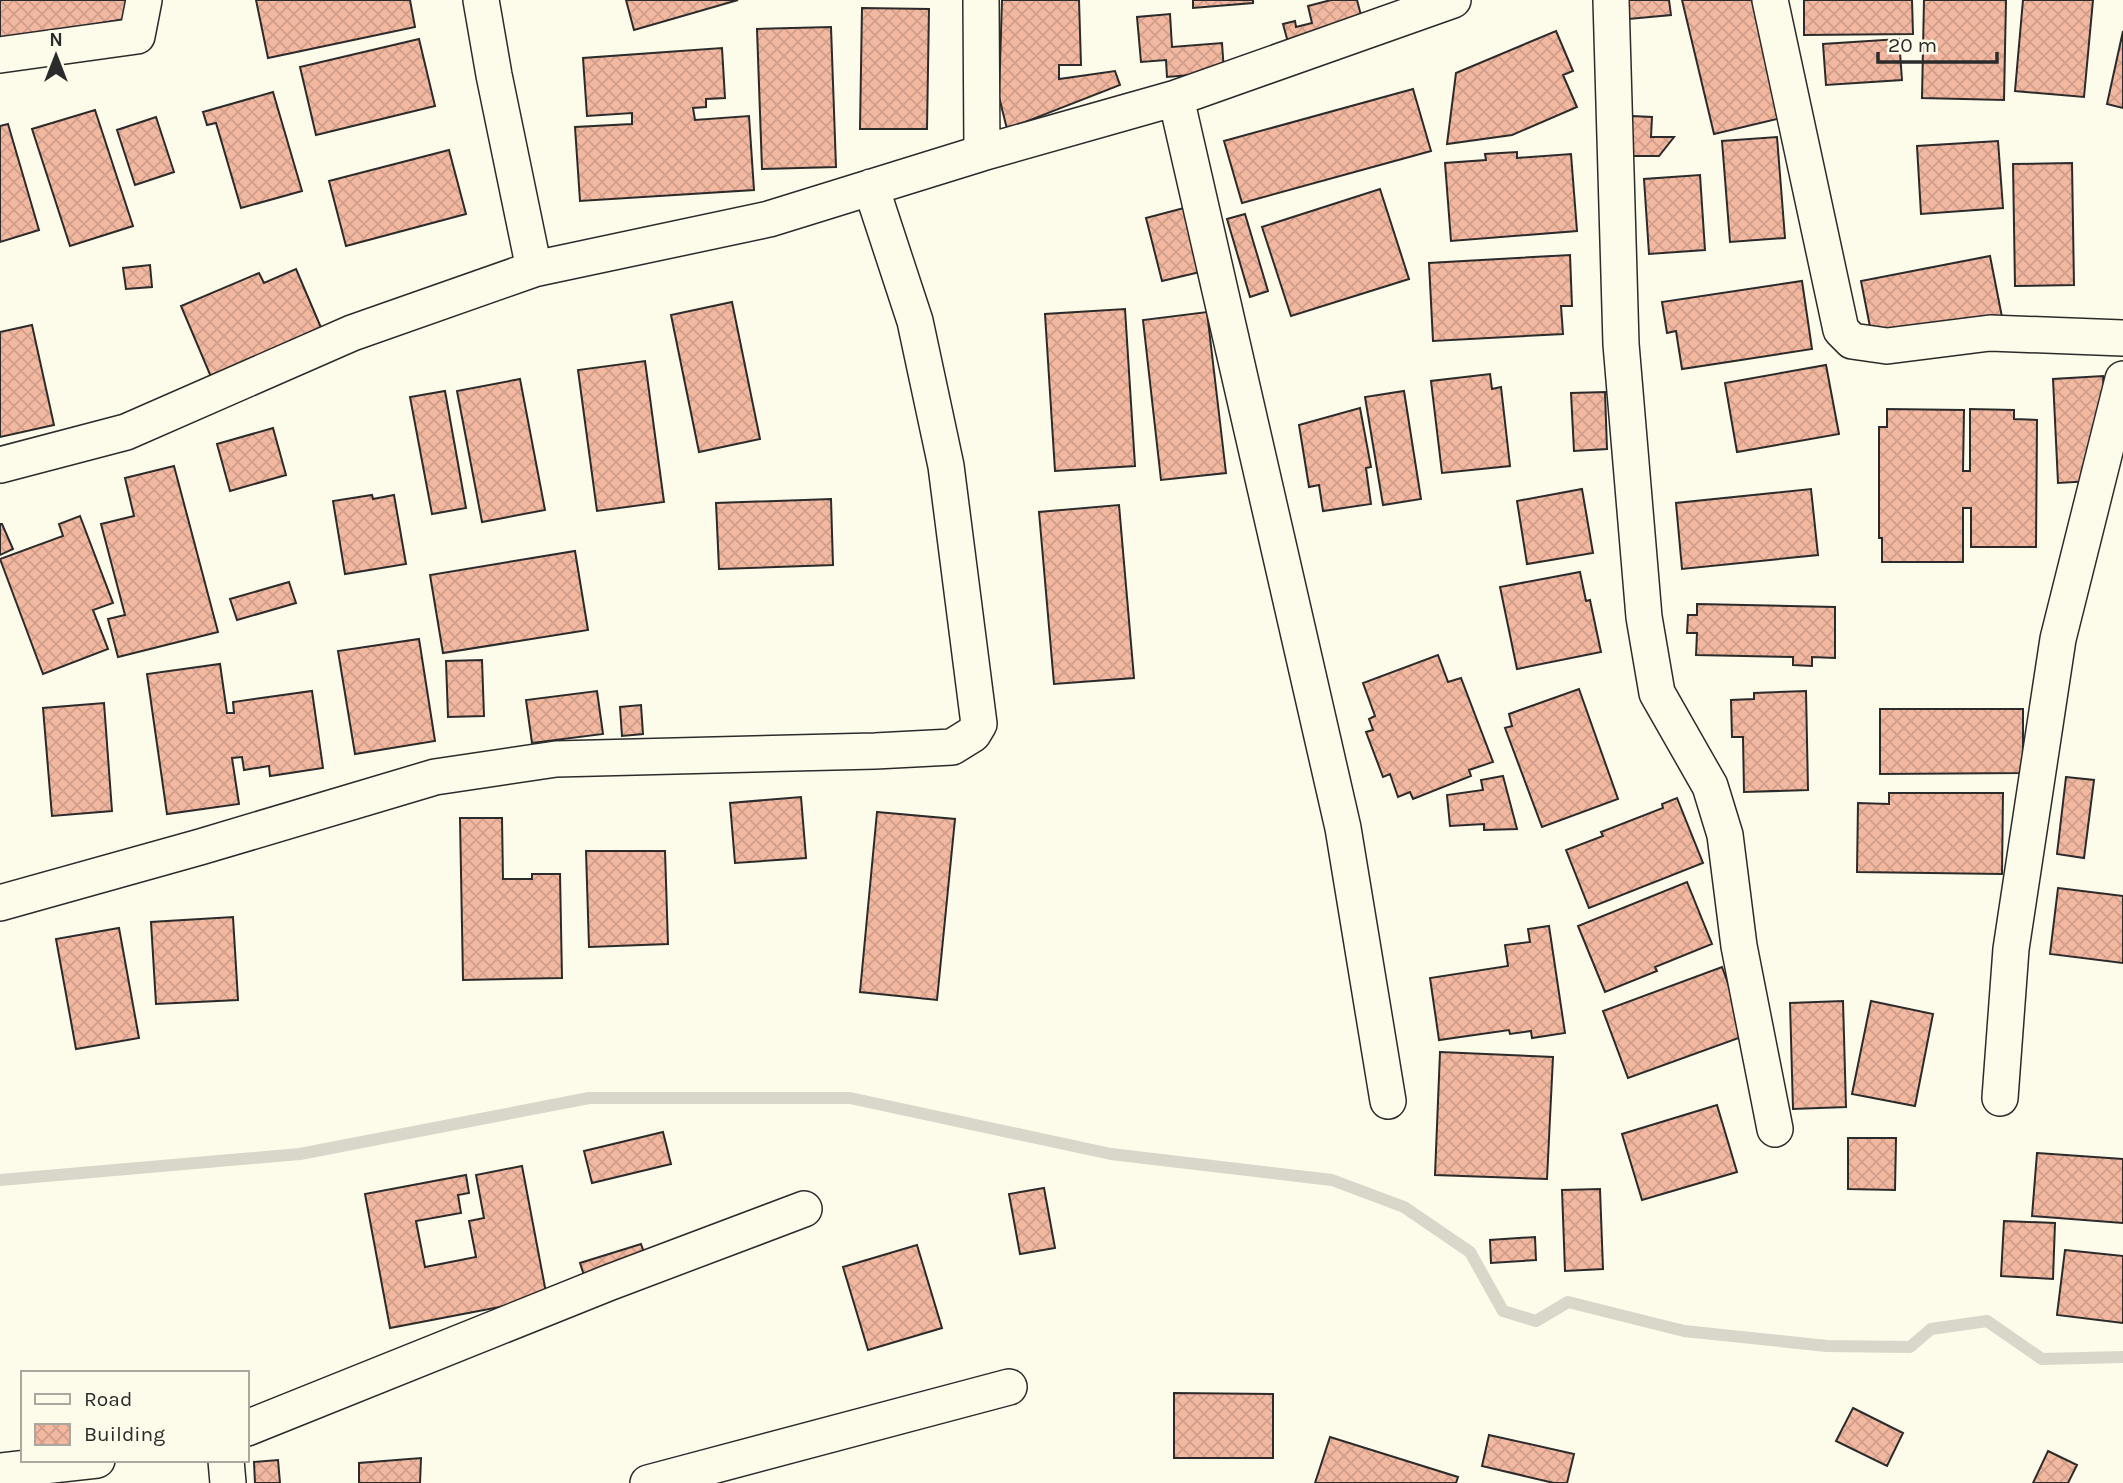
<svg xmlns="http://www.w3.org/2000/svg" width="2123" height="1483" viewBox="0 0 2123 1483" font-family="Karla,sans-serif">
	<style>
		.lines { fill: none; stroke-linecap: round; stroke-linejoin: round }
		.stream { stroke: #d8d7c9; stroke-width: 12 }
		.building { fill: url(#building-cross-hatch); stroke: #2b2b2b; stroke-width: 2 }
		.street-casing { stroke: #2b2b2b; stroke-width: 38 }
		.street { stroke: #fdfbea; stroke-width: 35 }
	</style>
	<defs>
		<pattern id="building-cross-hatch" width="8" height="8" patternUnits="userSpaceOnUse" patternTransform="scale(1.75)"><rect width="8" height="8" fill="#f2b8a0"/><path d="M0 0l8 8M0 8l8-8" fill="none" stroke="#d09e8a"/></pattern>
	</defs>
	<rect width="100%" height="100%" fill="#fdfbea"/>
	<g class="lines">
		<path class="stream" d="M 0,1180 L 300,1154 L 589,1098 L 850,1098 L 1111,1154 L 1332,1180 L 1404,1207 L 1470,1252 L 1503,1311 L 1536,1321 L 1568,1302 L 1684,1331 L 1827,1346 L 1910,1347 L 1931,1329 L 1987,1321 L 2042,1359 L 2123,1357"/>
	</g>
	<path class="building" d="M 0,0 L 134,0 L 137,17 L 0,40 Z
		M 256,0 L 410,0 L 415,27 L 268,58 Z
		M 626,0 L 738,0 L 634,30 Z
		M 1002,0 L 1079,0 L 1081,65 L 1059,65 L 1059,79 L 1115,71 L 1120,85 L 1007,129 L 999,97 Z
		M 1193,0 L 1253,0 L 1253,3 L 1193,8 Z
		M 1331,0 L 1357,0 L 1364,27 L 1289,46 L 1283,24 L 1295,21 L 1296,27 L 1312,23 L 1308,6 Z
		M 1627,0 L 1669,0 L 1671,15 L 1629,19 Z
		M 1682,0 L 1752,0 L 1781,118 L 1714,134 Z
		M 1804,0 L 1912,0 L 1913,34 L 1804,35 Z
		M 1924,0 L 2006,0 L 2004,100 L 1922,98 Z
		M 2023,0 L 2093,0 L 2084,97 L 2015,91 Z
		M 862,8 L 929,9 L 927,129 L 860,129 Z
		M 1170,14 L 1172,47 L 1222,43 L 1224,72 L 1167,77 L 1166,60 L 1141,62 L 1137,17 Z
		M 831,27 L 836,167 L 762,169 L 757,29 Z
		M 1556,31 L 1573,71 L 1563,75 L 1577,107 L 1512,135 L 1447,144 L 1456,73 Z
		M 2123,31 L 2123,108 L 2107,104 Z
		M 419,39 L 435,106 L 316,135 L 300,67 Z
		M 1899,39 L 1902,80 L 1826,85 L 1823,44 Z
		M 722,48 L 725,98 L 706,99 L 706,107 L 693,108 L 695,120 L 749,116 L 754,190 L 580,201 L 575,127 L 632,124 L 632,113 L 587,116 L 583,58 Z
		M 1413,89 L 1431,151 L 1242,203 L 1224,141 Z
		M 273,92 L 302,191 L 241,208 L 216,123 L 207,125 L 203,112 Z
		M 95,110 L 133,226 L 70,246 L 32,129 Z
		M 1632,116 L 1652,117 L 1651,137 L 1674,137 L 1659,156 L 1630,156 Z
		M 156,117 L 174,172 L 135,185 L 117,130 Z
		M 8,124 L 39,230 L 0,242 L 0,126 Z
		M 1777,137 L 1785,238 L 1730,242 L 1722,141 Z
		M 1998,141 L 2003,208 L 1921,214 L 1917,146 Z
		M 449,150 L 466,214 L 346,246 L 329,181 Z
		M 1517,152 L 1517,158 L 1571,154 L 1577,231 L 1451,241 L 1445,163 L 1486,160 L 1485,154 Z
		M 2072,163 L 2074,285 L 2015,286 L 2013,164 Z
		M 1700,175 L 1705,250 L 1649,254 L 1644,179 Z
		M 1380,189 L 1409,279 L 1291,316 L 1262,227 Z
		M 1184,208 L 1200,272 L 1162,281 L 1146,218 Z
		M 1245,214 L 1268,291 L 1250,297 L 1227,219 Z
		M 1570,255 L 1572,306 L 1561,306 L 1563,334 L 1433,341 L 1429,263 Z
		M 1990,256 L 2003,322 L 1874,347 L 1861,281 Z
		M 150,265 L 152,287 L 126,289 L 123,268 Z
		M 296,269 L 325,337 L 214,384 L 181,306 L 259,273 L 264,283 Z
		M 1802,281 L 1812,349 L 1682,369 L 1676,331 L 1667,333 L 1662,302 Z
		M 732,302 L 760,439 L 699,452 L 671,315 Z
		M 1125,309 L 1135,466 L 1055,471 L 1045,314 Z
		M 1207,312 L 1226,473 L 1161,480 L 1143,320 Z
		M 32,325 L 54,425 L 0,437 L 0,332 Z
		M 645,361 L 664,502 L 597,511 L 578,370 Z
		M 1826,365 L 1839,434 L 1737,452 L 1725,383 Z
		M 1490,374 L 1492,389 L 1501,387 L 1510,466 L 1442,473 L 1431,381 Z
		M 2103,376 L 2109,480 L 2058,483 L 2053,379 Z
		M 520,379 L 545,510 L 482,522 L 457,391 Z
		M 445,391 L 466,508 L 432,514 L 410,397 Z
		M 1404,391 L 1421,499 L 1383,505 L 1365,397 Z
		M 1605,392 L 1607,449 L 1574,451 L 1571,393 Z
		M 1360,408 L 1371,467 L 1366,468 L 1371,504 L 1323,511 L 1319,485 L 1309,487 L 1299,425 Z
		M 1887,409 L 1964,410 L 1963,471 L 1970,471 L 1970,409 L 2014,410 L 2014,419 L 2037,420 L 2036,547 L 1971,547 L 1971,508 L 1963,508 L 1963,562 L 1882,562 L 1882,538 L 1879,538 L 1879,427 L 1887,427 Z
		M 273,428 L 286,475 L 230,491 L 217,444 Z
		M 174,466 L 218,632 L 118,657 L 108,619 L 125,615 L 101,524 L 134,516 L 125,478 Z
		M 1582,489 L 1593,553 L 1527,564 L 1517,501 Z
		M 1811,489 L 1818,555 L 1682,569 L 1676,503 Z
		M 372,495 L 373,499 L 394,495 L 406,564 L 345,574 L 333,501 Z
		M 831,499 L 833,565 L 719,569 L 716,503 Z
		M 1119,505 L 1134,678 L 1054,684 L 1039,512 Z
		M 80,516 L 113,603 L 93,610 L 108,649 L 43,674 L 0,559 L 63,536 L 59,524 Z
		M 0,524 L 2,524 L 13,549 L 0,555 Z
		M 575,551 L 588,630 L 443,653 L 430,575 Z
		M 1580,572 L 1586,601 L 1590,600 L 1601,652 L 1517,669 L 1500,587 Z
		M 289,582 L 296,603 L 237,620 L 230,599 Z
		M 1697,604 L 1835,607 L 1835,658 L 1812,657 L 1812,666 L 1793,665 L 1793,657 L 1696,655 L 1697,633 L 1687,633 L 1688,615 L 1697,615 Z
		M 419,639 L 435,741 L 355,754 L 338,651 Z
		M 1438,655 L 1448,682 L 1461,678 L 1493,762 L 1469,770 L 1471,776 L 1413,799 L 1410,792 L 1398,797 L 1390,774 L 1383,777 L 1366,732 L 1373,730 L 1369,719 L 1375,716 L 1363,683 Z
		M 482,660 L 484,716 L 448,717 L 446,661 Z
		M 220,664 L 227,713 L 234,713 L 233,702 L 312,691 L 323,768 L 270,776 L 269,766 L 244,770 L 242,757 L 232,758 L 239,804 L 167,814 L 147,674 Z
		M 1579,689 L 1618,799 L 1542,827 L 1505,728 L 1512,726 L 1509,714 Z
		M 597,691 L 603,734 L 532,743 L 526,700 Z
		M 1806,691 L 1808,790 L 1744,792 L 1743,737 L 1732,737 L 1731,700 L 1754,699 L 1754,693 Z
		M 104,703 L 112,811 L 52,816 L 43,708 Z
		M 641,705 L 643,734 L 622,736 L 620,707 Z
		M 1880,709 L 2023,709 L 2023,773 L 1880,774 Z
		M 1503,776 L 1517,829 L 1484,830 L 1484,824 L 1450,826 L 1447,795 L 1483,790 L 1481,780 Z
		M 2066,777 L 2094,780 L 2084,858 L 2057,854 Z
		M 1889,793 L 2003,793 L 2002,874 L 1857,872 L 1858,803 L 1889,804 Z
		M 801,797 L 806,858 L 735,863 L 730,803 Z
		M 1677,798 L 1703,863 L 1589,908 L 1566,850 L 1603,836 L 1601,832 L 1663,808 L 1662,804 Z
		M 877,812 L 955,819 L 937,1000 L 860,992 Z
		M 460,818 L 502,818 L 503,879 L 532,879 L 532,874 L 560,874 L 562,978 L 463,980 Z
		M 586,851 L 665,851 L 668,944 L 589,947 Z
		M 1687,882 L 1712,944 L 1655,967 L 1657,971 L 1605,992 L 1578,926 Z
		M 2058,888 L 2123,896 L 2123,963 L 2050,954 Z
		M 233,917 L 238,1000 L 156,1004 L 151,922 Z
		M 1549,926 L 1565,1033 L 1532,1038 L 1531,1031 L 1510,1034 L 1509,1030 L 1439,1040 L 1430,978 L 1508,966 L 1505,945 L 1530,942 L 1528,929 Z
		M 119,928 L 139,1038 L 76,1049 L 56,939 Z
		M 1722,967 L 1747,1035 L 1628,1078 L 1603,1011 Z
		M 1843,1001 L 1846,1107 L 1793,1109 L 1790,1003 Z
		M 1871,1001 L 1933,1014 L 1915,1106 L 1852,1094 Z
		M 1440,1052 L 1553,1057 L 1547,1179 L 1435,1175 Z
		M 1717,1105 L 1737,1172 L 1642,1200 L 1622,1134 Z
		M 663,1132 L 671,1164 L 592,1183 L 584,1151 Z
		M 1848,1138 L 1896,1138 L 1895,1190 L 1848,1189 Z
		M 2037,1153 L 2123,1159 L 2123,1223 L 2032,1216 Z
		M 522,1166 L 547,1298 L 390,1328 L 365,1194 L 466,1175 L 469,1193 L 458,1195 L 461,1213 L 416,1221 L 425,1267 L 476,1257 L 469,1221 L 484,1218 L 476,1175 Z
		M 1044,1188 L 1055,1248 L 1020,1254 L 1009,1194 Z
		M 1600,1189 L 1603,1269 L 1565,1271 L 1562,1190 Z
		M 2004,1221 L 2055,1223 L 2053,1279 L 2001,1276 Z
		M 1535,1237 L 1536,1260 L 1491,1263 L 1490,1240 Z
		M 641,1244 L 653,1277 L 591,1297 L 580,1263 Z
		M 917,1245 L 942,1328 L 868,1350 L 843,1267 Z
		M 2065,1250 L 2123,1256 L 2123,1323 L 2057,1315 Z
		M 1174,1393 L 1273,1394 L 1273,1458 L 1174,1458 Z
		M 1853,1408 L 1903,1433 L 1887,1466 L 1836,1441 Z
		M 1489,1435 L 1574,1454 L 1567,1483 L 1554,1483 L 1482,1466 Z
		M 1330,1437 L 1458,1477 L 1456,1483 L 1315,1483 Z
		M 2048,1451 L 2077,1465 L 2068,1483 L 2033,1483 Z
		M 421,1458 L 420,1483 L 359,1483 L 359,1463 Z
		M 278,1460 L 280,1483 L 255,1483 L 254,1462 Z"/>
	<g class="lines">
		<g class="street-casing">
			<path id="street" d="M 481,0 L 494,75 L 534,269
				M 981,0 L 982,153
				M 1611,0 L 1621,344 L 1644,617 L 1657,693 L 1710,786 L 1725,835 L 1739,946 L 1775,1129
				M 1770,0 L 1841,330 L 1852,341 L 1887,346 L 1990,333 L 2123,338
				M 0,55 L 137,36 L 144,0
				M 1176,98 L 1343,828 L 1388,1101
				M 0,465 L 126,432 L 352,333 L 534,269 L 769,219 L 982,153 L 1176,98 L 1453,0
				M 0,903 L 200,847 L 435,777 L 556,759 L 875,751 L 952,747 L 973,734 L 979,724 L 946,466 L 915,321 L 871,187
				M 2000,1098 L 2011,949 L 2058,639 L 2123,379
				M 247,1428 L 608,1283 L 804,1209
				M 226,1460 L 228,1483
				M 0,1471 L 97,1460
				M 648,1483 L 1009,1387"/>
		</g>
		<use href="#street" class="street"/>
	</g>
	<rect x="21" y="1371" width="228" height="91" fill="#fdfbea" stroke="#a9a89e" stroke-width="2"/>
	<rect x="35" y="1394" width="35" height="10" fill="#fdfbea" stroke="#a9a89e" stroke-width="2"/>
	<text x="84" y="1406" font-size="21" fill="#2b2b2b">Road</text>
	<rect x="35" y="1424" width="35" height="21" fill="url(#building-cross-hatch)" stroke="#a9a89e" stroke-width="2"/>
	<text x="84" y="1441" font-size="21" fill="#2b2b2b">Building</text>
	<g transform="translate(56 56)" stroke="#fdfbea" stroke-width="5" paint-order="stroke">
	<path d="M0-5L12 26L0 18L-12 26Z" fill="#2b2b2b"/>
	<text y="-10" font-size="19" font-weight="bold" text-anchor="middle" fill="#2b2b2b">N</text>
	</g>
	<path d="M1878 52v10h119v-10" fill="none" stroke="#2b2b2b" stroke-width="3.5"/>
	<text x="1888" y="52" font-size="21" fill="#2b2b2b" stroke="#fdfbea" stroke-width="5" paint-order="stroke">20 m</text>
</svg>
